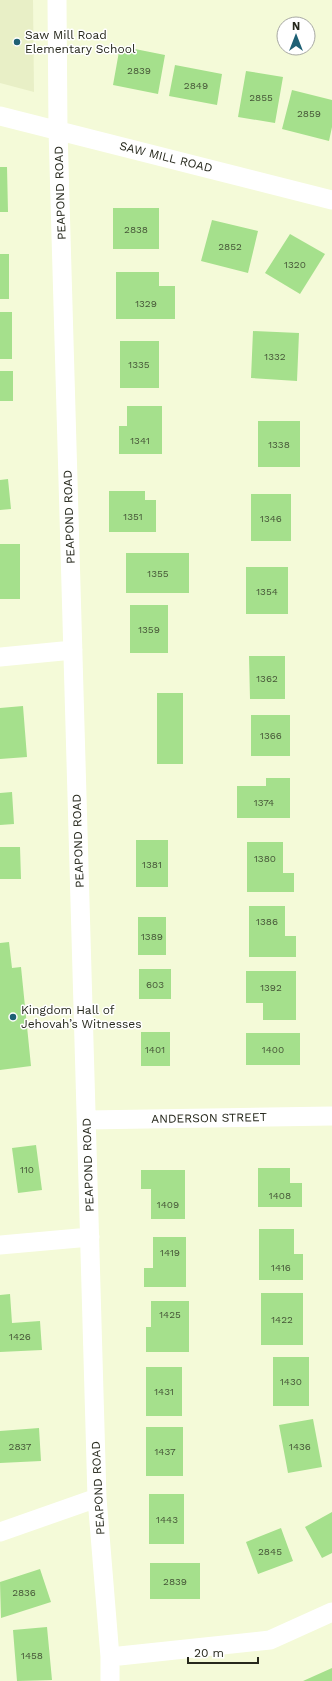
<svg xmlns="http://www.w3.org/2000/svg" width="332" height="1681" viewBox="0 0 332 1681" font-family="'Work Sans',sans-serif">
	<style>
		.built { fill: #e8efc6 }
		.building { fill: #a5e08c }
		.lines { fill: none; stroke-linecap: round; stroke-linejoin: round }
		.minor { stroke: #fff; stroke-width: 19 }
		.poi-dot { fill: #1e6074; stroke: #fff; stroke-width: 1.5 }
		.labels { text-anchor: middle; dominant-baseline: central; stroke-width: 3; stroke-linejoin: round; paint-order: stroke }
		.number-label { font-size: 10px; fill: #465638 }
		.poi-label { font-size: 12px; fill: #26281c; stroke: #fff; text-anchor: start }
		.street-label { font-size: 12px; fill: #26281c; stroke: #fff }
	</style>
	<rect width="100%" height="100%" fill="#f4fad8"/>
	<path class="built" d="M 0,0 L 33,0 L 34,92 L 0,83 Z"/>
	<path class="building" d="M 120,46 L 165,55 L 158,94 L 113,85 Z
		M 175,65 L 222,74 L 217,105 L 169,96 Z
		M 246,71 L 283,77 L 275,123 L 238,117 Z
		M 292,90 L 332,100 L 332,127 L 329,141 L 282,129 Z
		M 0,167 L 7,167 L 8,212 L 0,212 Z
		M 113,208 L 159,208 L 159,249 L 113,249 Z
		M 212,220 L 258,231 L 248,273 L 201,261 Z
		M 290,234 L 325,254 L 300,294 L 265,273 Z
		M 0,254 L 9,254 L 9,299 L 0,299 Z
		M 116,272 L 159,272 L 159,286 L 175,286 L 175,319 L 116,319 Z
		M 0,312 L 12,312 L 12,359 L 0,359 Z
		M 253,331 L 299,333 L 297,381 L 251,378 Z
		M 120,341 L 159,341 L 159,388 L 120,388 Z
		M 0,371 L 13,371 L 13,401 L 0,401 Z
		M 127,406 L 162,406 L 162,454 L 119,454 L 119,426 L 127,426 Z
		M 258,421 L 300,421 L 300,467 L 258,467 Z
		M 8,479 L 11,509 L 0,510 L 0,480 Z
		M 109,491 L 145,491 L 145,500 L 156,500 L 156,532 L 109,532 Z
		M 251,494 L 291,494 L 291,541 L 251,541 Z
		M 0,544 L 20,544 L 20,599 L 0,599 Z
		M 126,553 L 189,553 L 189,593 L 126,593 Z
		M 246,567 L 288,567 L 288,614 L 246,614 Z
		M 130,605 L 168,605 L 168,653 L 130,653 Z
		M 249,656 L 285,656 L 285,699 L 250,699 Z
		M 157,693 L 183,693 L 183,764 L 157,764 Z
		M 23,706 L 27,757 L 0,759 L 0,708 Z
		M 251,715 L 290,715 L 290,756 L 251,756 Z
		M 266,778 L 290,778 L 290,818 L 237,818 L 237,786 L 266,786 Z
		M 12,792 L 14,824 L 0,825 L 0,793 Z
		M 136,840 L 168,840 L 168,887 L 136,887 Z
		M 247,842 L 283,842 L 283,873 L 294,873 L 294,892 L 247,892 Z
		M 0,847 L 20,847 L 21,879 L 0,879 Z
		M 249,906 L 285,906 L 285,936 L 296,936 L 296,957 L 249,957 Z
		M 138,917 L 166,917 L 166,955 L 138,955 Z
		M 9,942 L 12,968 L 21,967 L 31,1066 L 0,1070 L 0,943 Z
		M 139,969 L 171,969 L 171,999 L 139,999 Z
		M 246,971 L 296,971 L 296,1020 L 263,1020 L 263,1003 L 246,1003 Z
		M 141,1032 L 170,1032 L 170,1066 L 141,1066 Z
		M 246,1033 L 300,1033 L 300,1065 L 246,1065 Z
		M 36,1145 L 42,1190 L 18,1193 L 12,1148 Z
		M 258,1168 L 290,1168 L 290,1183 L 302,1183 L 302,1207 L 258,1207 Z
		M 141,1170 L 185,1170 L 185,1219 L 151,1219 L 151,1189 L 141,1189 Z
		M 259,1229 L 294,1229 L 294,1254 L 303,1254 L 303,1280 L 259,1280 Z
		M 153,1237 L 186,1237 L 186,1287 L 144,1287 L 144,1268 L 153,1268 Z
		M 261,1293 L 303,1293 L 303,1345 L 261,1345 Z
		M 10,1294 L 12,1323 L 40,1321 L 42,1350 L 0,1352 L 0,1295 Z
		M 151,1301 L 189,1301 L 189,1352 L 146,1352 L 146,1327 L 151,1327 Z
		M 273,1357 L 309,1357 L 309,1406 L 273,1406 Z
		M 146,1367 L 182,1367 L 182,1416 L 146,1416 Z
		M 313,1419 L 322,1467 L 288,1473 L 279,1425 Z
		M 146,1427 L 183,1427 L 183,1476 L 146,1476 Z
		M 39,1428 L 41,1461 L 0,1463 L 0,1431 Z
		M 149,1494 L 184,1494 L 184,1544 L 149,1544 Z
		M 332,1512 L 332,1553 L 322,1558 L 305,1527 Z
		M 281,1528 L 293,1561 L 258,1574 L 246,1542 Z
		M 150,1563 L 200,1563 L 200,1599 L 150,1599 Z
		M 40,1569 L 51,1602 L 1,1618 L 0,1582 Z
		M 47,1627 L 52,1680 L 17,1681 L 13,1630 Z
		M 332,1668 L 332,1681 L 303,1681 Z"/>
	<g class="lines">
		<path class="minor" d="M 57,0 L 58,130 L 97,1498 L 110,1657 L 110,1681
			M 0,116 L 332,200
			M 0,657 L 73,650
			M 87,1120 L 332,1116
			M 0,1245 L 90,1237
			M 0,1532 L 97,1498
			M 110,1657 L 270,1640 L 332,1612"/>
	</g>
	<g class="poi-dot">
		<circle cx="17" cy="42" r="4"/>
		<circle cx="13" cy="1017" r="4"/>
	</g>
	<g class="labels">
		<g class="number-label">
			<text x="139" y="70">2839</text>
			<text x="196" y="85">2849</text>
			<text x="261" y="97">2855</text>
			<text x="309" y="113">2859</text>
			<text x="136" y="229">2838</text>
			<text x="230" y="246">2852</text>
			<text x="295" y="264">1320</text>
			<text x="146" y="303">1329</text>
			<text x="275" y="356">1332</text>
			<text x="139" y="364">1335</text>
			<text x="140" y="440">1341</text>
			<text x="279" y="444">1338</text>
			<text x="133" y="516">1351</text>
			<text x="271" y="518">1346</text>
			<text x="158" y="573">1355</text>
			<text x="267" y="591">1354</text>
			<text x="149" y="629">1359</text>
			<text x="267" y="678">1362</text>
			<text x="271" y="735">1366</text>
			<text x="264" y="802">1374</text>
			<text x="265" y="858">1380</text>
			<text x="152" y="864">1381</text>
			<text x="267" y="921">1386</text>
			<text x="152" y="936">1389</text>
			<text x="155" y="984">603</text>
			<text x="271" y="987">1392</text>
			<text x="155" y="1049">1401</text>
			<text x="273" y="1049">1400</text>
			<text x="27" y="1169">110</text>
			<text x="280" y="1195">1408</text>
			<text x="168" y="1204">1409</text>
			<text x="170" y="1252">1419</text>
			<text x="281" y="1267">1416</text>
			<text x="170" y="1314">1425</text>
			<text x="282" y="1319">1422</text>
			<text x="20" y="1336">1426</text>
			<text x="291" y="1381">1430</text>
			<text x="164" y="1391">1431</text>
			<text x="20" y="1446">2837</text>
			<text x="300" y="1446">1436</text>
			<text x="165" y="1451">1437</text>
			<text x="167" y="1519">1443</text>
			<text x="270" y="1551">2845</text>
			<text x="175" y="1581">2839</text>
			<text x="24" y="1592">2836</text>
			<text x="32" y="1655">1458</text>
		</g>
		<g class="poi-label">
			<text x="25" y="35">Saw Mill Road<tspan x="25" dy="14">Elementary School</tspan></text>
			<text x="21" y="1010">Kingdom Hall of<tspan x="21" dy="14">Jehovah’s Witnesses</tspan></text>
		</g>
		<g class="street-label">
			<text transform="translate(166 157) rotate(14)">SAW MILL ROAD</text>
			<text transform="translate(60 193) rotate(-92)">PEAPOND ROAD</text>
			<text transform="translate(69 517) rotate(-92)">PEAPOND ROAD</text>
			<text transform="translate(78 841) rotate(-92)">PEAPOND ROAD</text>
			<text transform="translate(209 1118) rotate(-1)">ANDERSON STREET</text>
			<text transform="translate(88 1165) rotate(-92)">PEAPOND ROAD</text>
			<text transform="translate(98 1488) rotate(-93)">PEAPOND ROAD</text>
		</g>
	</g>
	<g transform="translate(296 36)"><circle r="19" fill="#ffffff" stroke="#a8a9a4"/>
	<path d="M0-3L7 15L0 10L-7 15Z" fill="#1e6074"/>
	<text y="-6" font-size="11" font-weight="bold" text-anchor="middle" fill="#26281c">N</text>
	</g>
	<path d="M188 1657v6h70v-6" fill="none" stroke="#26281c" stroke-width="2"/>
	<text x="194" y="1657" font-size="12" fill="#26281c" stroke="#ffffff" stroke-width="3" paint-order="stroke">20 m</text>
</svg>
